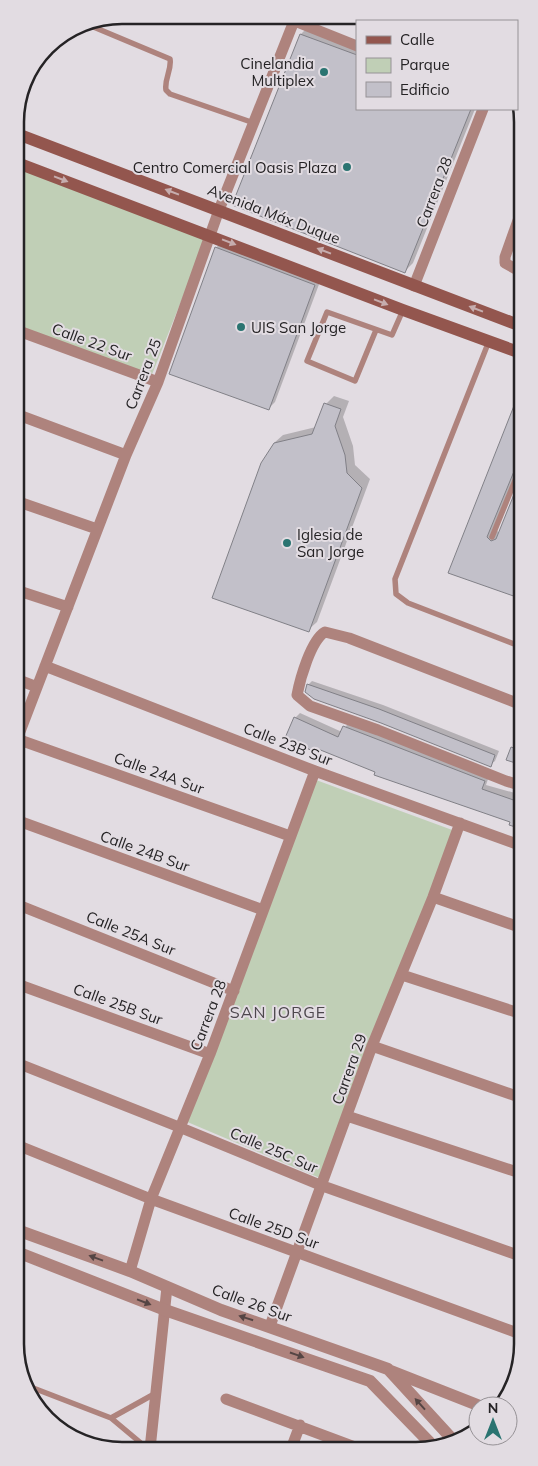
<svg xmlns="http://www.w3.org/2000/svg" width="538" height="1466" viewBox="0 0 538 1466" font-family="Mulish,sans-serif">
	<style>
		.green { fill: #c0cfb6 }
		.shadow { fill: #0003 }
		.building { fill: #c2c0c9; stroke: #818087 }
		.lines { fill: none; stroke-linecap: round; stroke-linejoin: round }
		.service { stroke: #ae837d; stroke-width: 5.5 }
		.minor { stroke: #ae837d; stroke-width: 11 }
		.tertiary { stroke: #ae837d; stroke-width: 12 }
		.secondary { stroke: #93564e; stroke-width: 12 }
		.oneway { fill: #c6adae }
		.oneway2 { fill: #554544 }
		.poi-dot { fill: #2a7471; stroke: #e2dce2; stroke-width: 2 }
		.labels { text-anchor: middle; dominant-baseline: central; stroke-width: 4; stroke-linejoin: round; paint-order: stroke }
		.poi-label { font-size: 15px; fill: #252325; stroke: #e2dce2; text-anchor: end }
		.street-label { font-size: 15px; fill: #252325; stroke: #e2dce2 }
		.neighbourhood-label { font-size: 16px; letter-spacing: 1px; fill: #4d474d; stroke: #e2dce2 }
		.rim { fill: none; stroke: #252325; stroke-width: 2.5 }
	</style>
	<rect width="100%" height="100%" fill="#e2dce2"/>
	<path class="green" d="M 15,165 L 207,236 L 151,377 L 16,327 Z
		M 316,780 L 455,831 L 320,1178 L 185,1121 Z"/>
	<path class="shadow" d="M 309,26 L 357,44 L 357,109 L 475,109 L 413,263 L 405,271 L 301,34 Z
		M 222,241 L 321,279 L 275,402 L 268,409 L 216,248 Z
		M 521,390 L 521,463 L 495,526 L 499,534 L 521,481 L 522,598 L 450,572 Z
		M 334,396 L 349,401 L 343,417 L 353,446 L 355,465 L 370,479 L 317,622 L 308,630 L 274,443 L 283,435 L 316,427 L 326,404 Z
		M 312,681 L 383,705 L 499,751 L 495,761 L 490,765 L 308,685 Z
		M 300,713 L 342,732 L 349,722 L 489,776 L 486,785 L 522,795 L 522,827 L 511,821 L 320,748 L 316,751 L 295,718 Z
		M 516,743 L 522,745 L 522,764 L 508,759 Z"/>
	<path class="building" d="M 300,34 L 357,55 L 357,109 L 471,109 L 405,273 L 232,205 Z
		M 215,247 L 315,285 L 269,410 L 169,374 Z
		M 521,388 L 521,461 L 517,464 L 487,537 L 491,541 L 496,539 L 521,477 L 522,599 L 448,573 Z
		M 324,403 L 341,409 L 335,426 L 345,455 L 347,473 L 362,488 L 309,632 L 212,598 L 261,463 L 274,443 L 312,434 Z
		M 307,684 L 379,709 L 495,755 L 491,767 L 381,723 L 314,699 L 305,692 Z
		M 294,717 L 338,737 L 343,726 L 485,781 L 482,789 L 522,803 L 522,829 L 509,825 L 510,822 L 374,775 L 375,772 L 318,749 L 317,753 L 285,738 Z
		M 511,747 L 522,751 L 522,765 L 506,760 Z"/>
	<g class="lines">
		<path class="service" d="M 84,23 L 170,59 C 172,70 164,79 166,90 L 170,94 L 254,123
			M 376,330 L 355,381 L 307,361 L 327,312 L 392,335 L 403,310
			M 489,341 L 395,579 L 396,594 L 408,603 L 522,647
			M 492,537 L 521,466
			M 28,1386 L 111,1418 L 156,1393
			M 111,1418 L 148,1449"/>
		<path class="minor" d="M 282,16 L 357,46
			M 517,107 L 521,109
			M 521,212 L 505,257 L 505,263 L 521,272
			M 414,286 L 483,109
			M 16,330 L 158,382
			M 16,414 L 126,455
			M 16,501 L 97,529
			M 16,590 L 68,607
			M 45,666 L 315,771 L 522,846
			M 16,679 L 37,687
			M 522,705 L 349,638 L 325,632 C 311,640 300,679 297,695 L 310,706 L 378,730 L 506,781 L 519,785 L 522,783
			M 17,739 L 290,836
			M 16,742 L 126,455 L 158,382 L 219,210 L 296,16
			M 16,820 L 263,910
			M 433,897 L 522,928
			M 16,904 L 234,991
			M 402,975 L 522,1014
			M 17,984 L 210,1054
			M 372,1046 L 522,1098
			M 17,1063 L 179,1127 L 320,1185 L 523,1257
			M 347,1116 L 523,1174
			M 17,1145 L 151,1199 L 523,1335
			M 130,1271 L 151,1199 L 210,1054 L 315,771
			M 270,1326 L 372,1046 L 433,897 L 460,823
			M 226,1399 L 360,1449
			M 150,1449 L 167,1287
			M 291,1449 L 300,1425"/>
		<path class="tertiary" d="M 17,1230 L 130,1271 L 221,1310 L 388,1369 L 453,1440
			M 17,1252 L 165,1310 L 370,1381 L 436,1449
			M 391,1371 L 480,1406"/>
		<path class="secondary" d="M 15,133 L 521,326
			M 15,162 L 403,310 L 521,353"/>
	</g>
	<defs><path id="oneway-solid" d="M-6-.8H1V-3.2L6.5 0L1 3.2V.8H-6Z" transform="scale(1.25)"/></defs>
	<g class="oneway">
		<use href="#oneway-solid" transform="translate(61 179) rotate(21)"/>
		<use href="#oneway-solid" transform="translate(172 192) rotate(-159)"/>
		<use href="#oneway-solid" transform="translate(229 242) rotate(21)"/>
		<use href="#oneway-solid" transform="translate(324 251) rotate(-159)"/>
		<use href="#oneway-solid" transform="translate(381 302) rotate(21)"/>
		<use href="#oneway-solid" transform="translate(476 309) rotate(-159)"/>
	</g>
	<g class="oneway2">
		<use href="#oneway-solid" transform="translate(96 1258) rotate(-160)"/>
		<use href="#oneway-solid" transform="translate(144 1302) rotate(21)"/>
		<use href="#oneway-solid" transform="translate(246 1318) rotate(-162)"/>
		<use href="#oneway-solid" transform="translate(297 1355) rotate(19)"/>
		<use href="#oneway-solid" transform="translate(420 1404) rotate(-132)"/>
	</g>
	<g class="poi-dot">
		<circle cx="324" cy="72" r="5"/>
		<circle cx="347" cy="167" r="5"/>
		<circle cx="241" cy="327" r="5"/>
		<circle cx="287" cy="543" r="5"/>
	</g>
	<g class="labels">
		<g class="poi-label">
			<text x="314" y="63">Cinelandia<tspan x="314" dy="17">Multiplex</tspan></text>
			<text x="337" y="167">Centro Comercial Oasis Plaza</text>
			<text x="251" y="327" text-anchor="start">UIS San Jorge</text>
			<text x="297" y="534" text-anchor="start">Iglesia de<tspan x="297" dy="17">San Jorge</tspan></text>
		</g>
		<g class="street-label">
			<text transform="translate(434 192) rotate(-69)">Carrera 28</text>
			<text transform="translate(274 214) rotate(21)">Avenida Máx Duque</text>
			<text transform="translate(92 342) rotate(20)">Calle 22 Sur</text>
			<text transform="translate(143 374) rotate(-69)">Carrera 25</text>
			<text transform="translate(288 744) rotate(21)">Calle 23B Sur</text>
			<text transform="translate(159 773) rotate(20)">Calle 24A Sur</text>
			<text transform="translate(145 851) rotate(20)">Calle 24B Sur</text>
			<text transform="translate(131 933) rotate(22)">Calle 25A Sur</text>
			<text transform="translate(118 1004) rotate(20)">Calle 25B Sur</text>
			<text transform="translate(208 1015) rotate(-69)">Carrera 28</text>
			<text transform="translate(349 1069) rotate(-70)">Carrera 29</text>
			<text transform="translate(274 1150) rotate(23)">Calle 25C Sur</text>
			<text transform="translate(274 1228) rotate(20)">Calle 25D Sur</text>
			<text transform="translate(252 1303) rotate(20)">Calle 26 Sur</text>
		</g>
		<g class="neighbourhood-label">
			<text x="278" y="1012">SAN JORGE</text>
		</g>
	</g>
	<path d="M0 0H538V1466H0ZM122 24H416A98 98 0 0 1 514 122V1344A98 98 0 0 1 416 1442H122A98 98 0 0 1 24 1344V122A98 98 0 0 1 122 24Z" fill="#e2dce2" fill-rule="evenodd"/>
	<path class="rim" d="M122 24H416A98 98 0 0 1 514 122V1344A98 98 0 0 1 416 1442H122A98 98 0 0 1 24 1344V122A98 98 0 0 1 122 24Z"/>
	<rect x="356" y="20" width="162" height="90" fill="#e2dce2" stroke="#969296"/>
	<rect x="366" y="36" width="25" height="8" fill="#93564e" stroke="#969296"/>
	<text x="400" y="45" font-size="15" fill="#252325">Calle</text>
	<rect x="366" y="58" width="25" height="15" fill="#c0cfb6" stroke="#969296"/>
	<text x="400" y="70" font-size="15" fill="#252325">Parque</text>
	<rect x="366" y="82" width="25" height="15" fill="#c2c0c9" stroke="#969296"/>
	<text x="400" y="95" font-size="15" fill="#252325">Edificio</text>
	<g transform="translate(493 1421)"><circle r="24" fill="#e2dce2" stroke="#969296"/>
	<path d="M0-4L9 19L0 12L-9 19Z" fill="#2a7471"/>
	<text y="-8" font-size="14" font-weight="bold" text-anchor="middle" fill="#252325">N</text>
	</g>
</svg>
